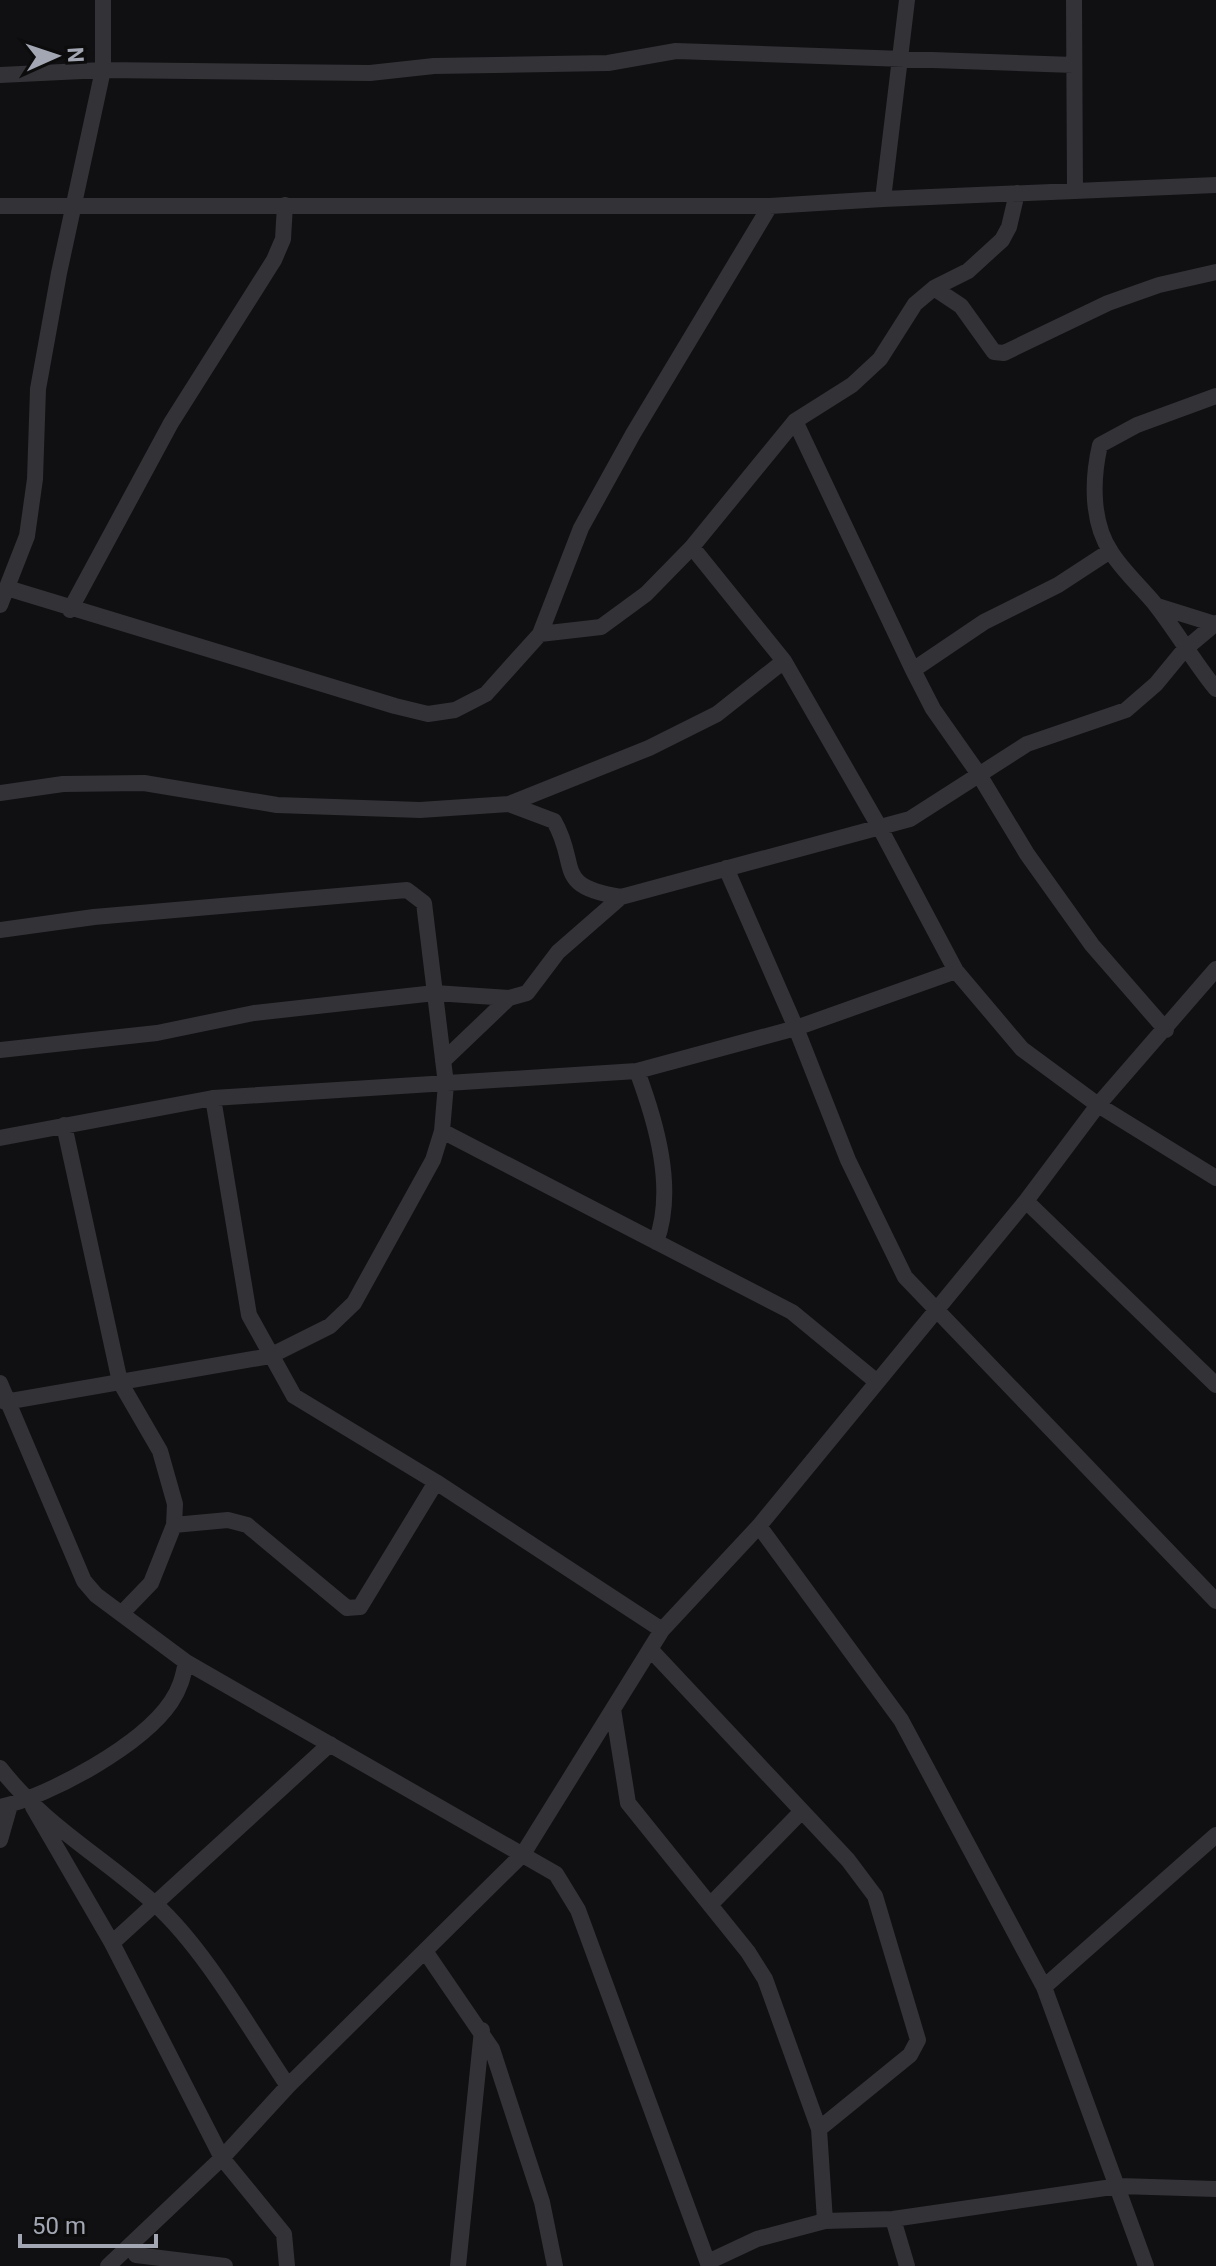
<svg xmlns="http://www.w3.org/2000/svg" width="1216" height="2266" viewBox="0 0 1216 2266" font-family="Roboto,sans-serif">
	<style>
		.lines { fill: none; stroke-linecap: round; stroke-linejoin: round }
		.street { stroke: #323237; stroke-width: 16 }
	</style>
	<rect width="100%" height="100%" fill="#101012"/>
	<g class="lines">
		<path class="street" d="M 1074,0 L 1075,191
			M 0,75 L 103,70 L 370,73 L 434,66 L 608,63 L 676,51 L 1074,65
			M 883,199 L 1216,185
			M 0,206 L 770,206 L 883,199 L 907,0
			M 934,288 L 961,306 L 994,352 L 1004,353 L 1108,303 L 1159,285 L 1216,272
			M 1216,396 L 1137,425 L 1100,445 C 1092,479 1091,522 1111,552 C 1123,571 1141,587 1155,604 C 1177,632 1194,662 1216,689
			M 795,421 L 913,670 L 984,622 L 1058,585 L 1110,551
			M 692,547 L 784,661 L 880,828 L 956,971 L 1022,1049 L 1098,1105 L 1216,1178
			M 7,588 L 395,706 L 428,714 L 455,710 L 486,694 L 540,634 L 581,528 L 633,434 L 770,206
			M 0,605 L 27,536 L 35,479 L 38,389 L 59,273 L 103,70 L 103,0
			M 1157,606 L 1215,624
			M 70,610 L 171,423 L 274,260 L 283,239 L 285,205
			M 540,634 L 601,627 L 646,594 L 692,547 L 795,421 L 852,385 L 880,359 L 915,304 L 934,288 L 968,271 L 1002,240 L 1009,227 L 1017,193
			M 913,670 L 933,709 L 978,773 L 1027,854 L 1092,945 L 1166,1030
			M 0,793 L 63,784 L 144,783 L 277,805 L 420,810 L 509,804 L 649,748 L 717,714 L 784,661
			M 509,804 L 554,821 C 580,866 552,886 621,897
			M 726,868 L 796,1028 L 848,1160 L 905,1277 L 1216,1601
			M 0,930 L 94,917 L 407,890 L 424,903 L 446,1084 L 442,1131 L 433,1160 L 354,1303 L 330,1326 L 270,1356 L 5,1402
			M 0,1050 L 157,1033 L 254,1013 L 435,993 L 509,998 L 527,993 L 558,952 L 621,897 L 910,819 L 1027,744 L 1126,710 L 1156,684 L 1184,650 L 1216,623
			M 443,1061 L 509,998
			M 637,1071 C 656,1122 676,1189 656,1242
			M 213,1098 L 249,1315 L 294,1396 L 436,1482 L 662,1630
			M 64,1125 L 120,1382 L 160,1451 L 175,1504 L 174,1525 L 151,1583 L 122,1613
			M 442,1131 L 792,1312 L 877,1382
			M 0,1138 L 213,1098 L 637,1071 L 796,1028 L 956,971
			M 1026,1201 L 1216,1385
			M 0,1383 L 84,1581 L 96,1595 L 186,1662 L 556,1874 L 578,1910 L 709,2266
			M 174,1525 L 228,1520 L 247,1525 L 347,1608 L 360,1607 L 436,1482
			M 759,1526 L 901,1720 L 1044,1987 L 1146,2266
			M 650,1649 L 848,1860 L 875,1896 L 918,2040 L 910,2055 L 819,2129
			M 613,1709 L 628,1803 L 748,1952 L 765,1979 L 819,2129 L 825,2221
			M 0,1768 C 46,1827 102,1856 155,1904 C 205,1949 250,2030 288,2086
			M 0,1807 C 50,1796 142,1745 171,1702 C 180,1689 183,1677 186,1662
			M 33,1807 L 112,1943 L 222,2158 L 284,2234 L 287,2266
			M 0,1840 L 10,1805
			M 710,1905 L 802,1811
			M 112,1943 L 330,1744
			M 425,1951 L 492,2049 L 542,2202 L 555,2266
			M 1044,1987 L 1216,1835
			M 893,2219 L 907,2266
			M 136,2255 L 225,2266
			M 708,2262 L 757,2239 L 825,2221 L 893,2219 L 1119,2186 L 1216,2189
			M 108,2266 L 222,2158 L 288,2086 L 523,1854 L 662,1630 L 759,1526 L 1026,1201 L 1098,1105 L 1216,969
			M 458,2266 L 482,2030"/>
	</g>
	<g transform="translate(56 56) rotate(87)" stroke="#0c0c0d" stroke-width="6" paint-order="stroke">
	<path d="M0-6L14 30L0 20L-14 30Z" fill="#a2a7b3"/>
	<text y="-12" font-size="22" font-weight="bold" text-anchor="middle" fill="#a2a7b3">N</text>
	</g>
	<path d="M20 2234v12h136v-12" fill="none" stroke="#a2a7b3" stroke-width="4"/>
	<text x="32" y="2234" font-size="24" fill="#a2a7b3" stroke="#0c0c0d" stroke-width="6" paint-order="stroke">50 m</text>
</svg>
